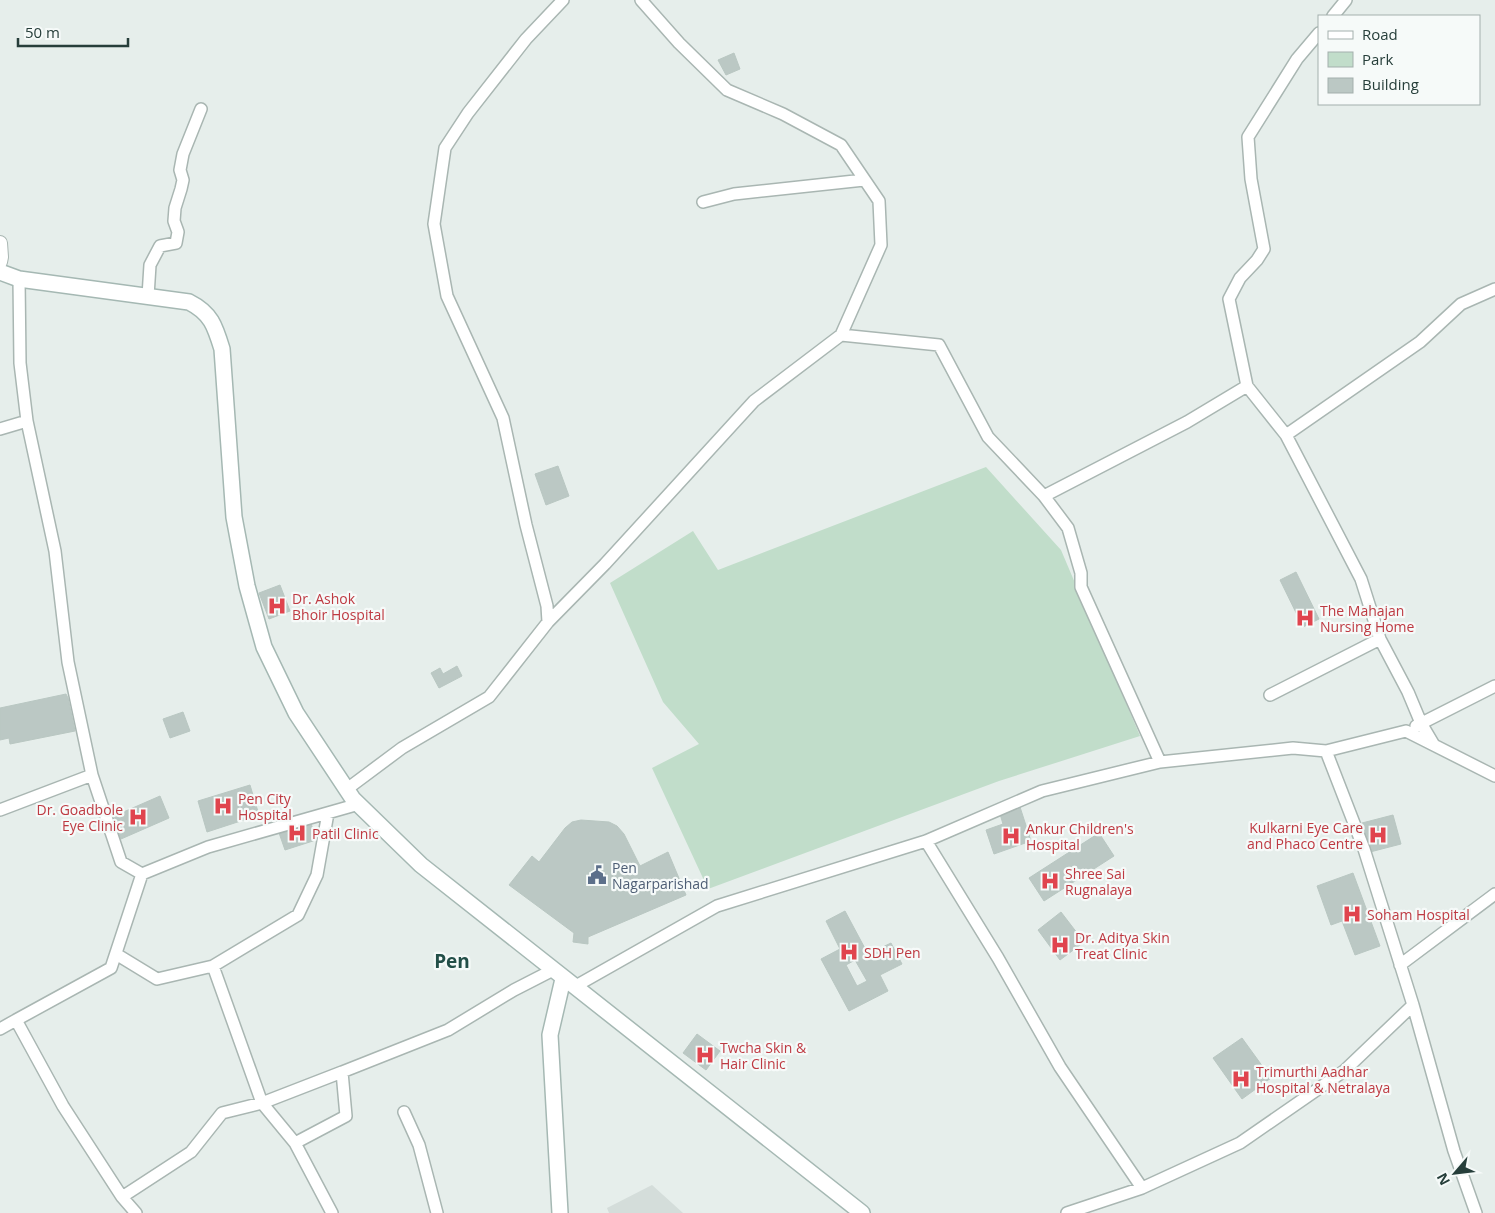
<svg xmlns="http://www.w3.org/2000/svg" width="1495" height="1213" viewBox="0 0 1495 1213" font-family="'Open Sans',sans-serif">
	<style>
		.built { fill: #d4ddda }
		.green { fill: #c1ddca }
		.building { fill: #bbc8c4; stroke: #b9c7c2; fill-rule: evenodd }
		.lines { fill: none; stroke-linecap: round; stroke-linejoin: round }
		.minor-casing { stroke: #a9b6b2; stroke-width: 14 }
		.tertiary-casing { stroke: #a9b6b2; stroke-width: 16 }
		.secondary-casing { stroke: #a5b8b3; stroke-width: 18 }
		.minor { stroke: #fff; stroke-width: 11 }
		.tertiary { stroke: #fff; stroke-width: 14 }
		.secondary { stroke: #fff; stroke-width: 15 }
		.labels { text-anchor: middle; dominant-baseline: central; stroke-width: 4.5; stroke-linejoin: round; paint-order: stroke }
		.health-label { font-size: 14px; fill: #be3a42; stroke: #f6faf9; text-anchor: start }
		.service-label { font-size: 14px; fill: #4e5e75; stroke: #f6faf9; text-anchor: start }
		.district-label { font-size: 19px; font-weight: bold; fill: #234f48; stroke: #f6faf9 }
	</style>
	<rect width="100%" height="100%" fill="#e6eeeb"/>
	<path class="built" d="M 652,1185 L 683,1213 L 609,1213 L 607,1208 Z"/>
	<path class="green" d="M 986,467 L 1061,550 L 1140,736 L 999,781 L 708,889 L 652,768 L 699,744 L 663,702 L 610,583 L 693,531 L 718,570 Z"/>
	<path class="building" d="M 734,53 L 740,69 L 726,75 L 718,60 Z
		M 558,466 L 569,496 L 546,505 L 535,474 Z
		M 1296,572 L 1319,619 L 1303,627 L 1280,580 Z
		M 280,585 L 290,611 L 269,619 L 259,593 Z
		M 457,666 L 462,676 L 439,688 L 431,673 L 440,668 L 443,674 Z
		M 66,694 L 68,698 L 75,731 L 10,744 L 9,738 L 0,740 L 0,708 Z
		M 183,712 L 190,731 L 170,738 L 163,719 Z
		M 250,785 L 259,815 L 207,832 L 198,801 Z
		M 160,796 L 169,818 L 121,839 L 112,817 Z
		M 1020,807 L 1031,841 L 994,854 L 986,830 L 1003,824 L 1000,814 Z
		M 1393,815 L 1401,844 L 1370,852 L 1362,823 Z
		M 310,820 L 316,840 L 285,850 L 278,830 Z
		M 581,820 L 609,822 L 617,826 L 624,834 L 640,866 L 668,852 L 686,895 L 588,937 L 588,944 L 573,942 L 574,933 L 509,885 L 532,856 L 539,862 L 565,828 L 572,822 Z
		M 1099,833 L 1114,856 L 1044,901 L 1029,878 Z
		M 1353,873 L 1380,946 L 1355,955 L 1342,921 L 1331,925 L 1317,886 Z
		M 845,911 L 868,954 L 891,943 L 902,964 L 880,975 L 888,991 L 849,1011 L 821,959 L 840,949 L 826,921 ZM 855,960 L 867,981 L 857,986 L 846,965 Z
		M 1061,912 L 1084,942 L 1060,960 L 1038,930 Z
		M 697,1034 L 720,1051 L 706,1070 L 683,1053 Z
		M 1242,1038 L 1271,1078 L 1242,1099 L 1213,1058 Z"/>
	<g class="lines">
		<g class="minor-casing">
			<path id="minor" d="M 1333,16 L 1346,0
				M 1319,33 L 1297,59 L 1248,137 L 1251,179 L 1264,249 L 1257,260 L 1240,278 L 1229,299 L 1247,386 L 1286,435 L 1361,579 L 1380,639 L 1408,692 L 1421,723 L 1434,745
				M 703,202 L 734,194 L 864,180
				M 19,279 L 20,363 L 27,421
				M 148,296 L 150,265 L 160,246 L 176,243 L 178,232 L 174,221 L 175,208 L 181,189 L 183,180 L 180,170 L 183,154 L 201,109
				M 841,335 L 939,345 L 988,437 L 1044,496 L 1068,528 L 1081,573 L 1081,587 L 1160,762
				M 0,429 L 27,421 L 55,551 L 68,662 L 92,775 L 121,862 L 142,874
				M 1286,435 L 1420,342 L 1461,304 L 1495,289
				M 1044,496 L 1187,422 L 1247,386
				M 548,622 L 547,606 L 526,525 L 503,418 L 447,296 L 434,224 L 445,148 L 468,113 L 526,39 L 563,0
				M 1270,695 L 1380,639
				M 1416,726 L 1495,686
				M 347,789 L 402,748 L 489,697 L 548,622 L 605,564 L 754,401 L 841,335 L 881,245 L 879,201 L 841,145 L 783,114 L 727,90 L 679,43 L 641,0
				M 0,810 L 92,775
				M 926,841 L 998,958 L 1060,1067 L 1142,1188
				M 116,954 L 157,979 L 213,966 L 298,915 L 317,875 L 328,813
				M 1400,965 L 1495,894
				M 213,966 L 262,1103 L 295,1143
				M 574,987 L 717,906 L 926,841 L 1042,791 L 1160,762 L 1293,748 L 1326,751 L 1406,731 L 1495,776
				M 1413,1005 L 1454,1151 L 1476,1213
				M 16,1020 L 111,968 L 142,874 L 208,847 L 359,804
				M 0,1029 L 16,1020 L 63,1106 L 122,1197 L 136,1213
				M 404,1112 L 419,1145 L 437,1213
				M 122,1197 L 191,1152 L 222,1113 L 262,1103 L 342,1072
				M 332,1213 L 295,1143 L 346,1116 L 342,1072 L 448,1030 L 514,990 L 553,970
				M 1067,1213 L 1142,1188 L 1240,1143 L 1344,1071 L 1413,1005 L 1364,849 L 1326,751"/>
		</g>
		<g class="tertiary-casing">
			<path id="tertiary" d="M 0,243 L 1,257 L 0,262"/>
		</g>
		<g class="secondary-casing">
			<path id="secondary" d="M 0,272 L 19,279 L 189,302 C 211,313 215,326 222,349 L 234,517 L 247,586 L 264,647 L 296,713 L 353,799 L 421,865 L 862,1213
				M 560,1213 L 550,1035 L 563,979"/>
		</g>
		<use href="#minor" class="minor"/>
		<use href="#tertiary" class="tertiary"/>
		<use href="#secondary" class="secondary"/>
	</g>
	<defs>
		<g id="hospital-bare" transform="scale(1.5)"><path d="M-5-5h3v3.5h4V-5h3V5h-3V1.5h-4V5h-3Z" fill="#e0444e" stroke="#f6faf9" stroke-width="2.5" paint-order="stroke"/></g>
		<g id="civic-bare" transform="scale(1.5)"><path d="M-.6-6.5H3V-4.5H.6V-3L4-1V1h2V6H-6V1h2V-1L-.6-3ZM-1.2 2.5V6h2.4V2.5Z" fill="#5c6f8a" stroke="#f6faf9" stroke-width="2.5" paint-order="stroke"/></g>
	</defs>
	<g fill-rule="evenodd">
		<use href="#hospital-bare" x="277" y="606"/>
		<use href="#hospital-bare" x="1305" y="618"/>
		<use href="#hospital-bare" x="223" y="806"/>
		<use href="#hospital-bare" x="138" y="817"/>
		<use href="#hospital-bare" x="297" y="833"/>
		<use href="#hospital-bare" x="1378" y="835"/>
		<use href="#hospital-bare" x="1011" y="836"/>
		<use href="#civic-bare" x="597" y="875"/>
		<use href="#hospital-bare" x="1050" y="881"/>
		<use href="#hospital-bare" x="1352" y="914"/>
		<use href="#hospital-bare" x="1060" y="945"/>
		<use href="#hospital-bare" x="849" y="952"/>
		<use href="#hospital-bare" x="705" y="1055"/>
		<use href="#hospital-bare" x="1241" y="1079"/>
	</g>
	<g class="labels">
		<g class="health-label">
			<text x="292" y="598">Dr. Ashok<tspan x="292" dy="16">Bhoir Hospital</tspan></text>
			<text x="1320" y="610">The Mahajan<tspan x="1320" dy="16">Nursing Home</tspan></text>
			<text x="238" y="798">Pen City<tspan x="238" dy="16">Hospital</tspan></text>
			<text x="123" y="809" text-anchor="end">Dr. Goadbole<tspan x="123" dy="16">Eye Clinic</tspan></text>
			<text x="1363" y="827" text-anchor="end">Kulkarni Eye Care<tspan x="1363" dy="16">and Phaco Centre</tspan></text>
			<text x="1026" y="828">Ankur Children's<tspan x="1026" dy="16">Hospital</tspan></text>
			<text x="312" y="833">Patil Clinic</text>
			<text x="1065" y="873">Shree Sai<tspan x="1065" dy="16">Rugnalaya</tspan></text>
			<text x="1367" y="914">Soham Hospital</text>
			<text x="1075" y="937">Dr. Aditya Skin<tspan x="1075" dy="16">Treat Clinic</tspan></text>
			<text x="864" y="952">SDH Pen</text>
			<text x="720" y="1047">Twcha Skin &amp;<tspan x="720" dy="16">Hair Clinic</tspan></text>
			<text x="1256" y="1071">Trimurthi Aadhar<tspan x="1256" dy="16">Hospital &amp; Netralaya</tspan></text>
		</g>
		<g class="service-label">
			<text x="612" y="867">Pen<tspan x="612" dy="16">Nagarparishad</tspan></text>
		</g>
		<g class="district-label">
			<text x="452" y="961">Pen</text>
		</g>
	</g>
	<rect x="1318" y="15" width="162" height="90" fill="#f6faf9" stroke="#a3afad"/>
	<rect x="1328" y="31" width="25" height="8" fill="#ffffff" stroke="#a3afad"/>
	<text x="1362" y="40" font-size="15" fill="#263e3a">Road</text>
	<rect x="1328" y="52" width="25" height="15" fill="#c1ddca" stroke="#a3afad"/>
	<text x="1362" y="65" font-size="15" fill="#263e3a">Park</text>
	<rect x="1328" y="78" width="25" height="15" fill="#bbc8c4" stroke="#a3afad"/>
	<text x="1362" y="90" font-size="15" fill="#263e3a">Building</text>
	<g transform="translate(1455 1173) rotate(242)" stroke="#f6faf9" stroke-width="4" paint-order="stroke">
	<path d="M0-4L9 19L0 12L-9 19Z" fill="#263e3a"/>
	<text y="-8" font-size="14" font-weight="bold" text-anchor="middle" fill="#263e3a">N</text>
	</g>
	<path d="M18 38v8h110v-8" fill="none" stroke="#263e3a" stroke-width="2.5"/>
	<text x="25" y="38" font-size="15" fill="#263e3a" stroke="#f6faf9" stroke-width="4" paint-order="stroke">50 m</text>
</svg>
